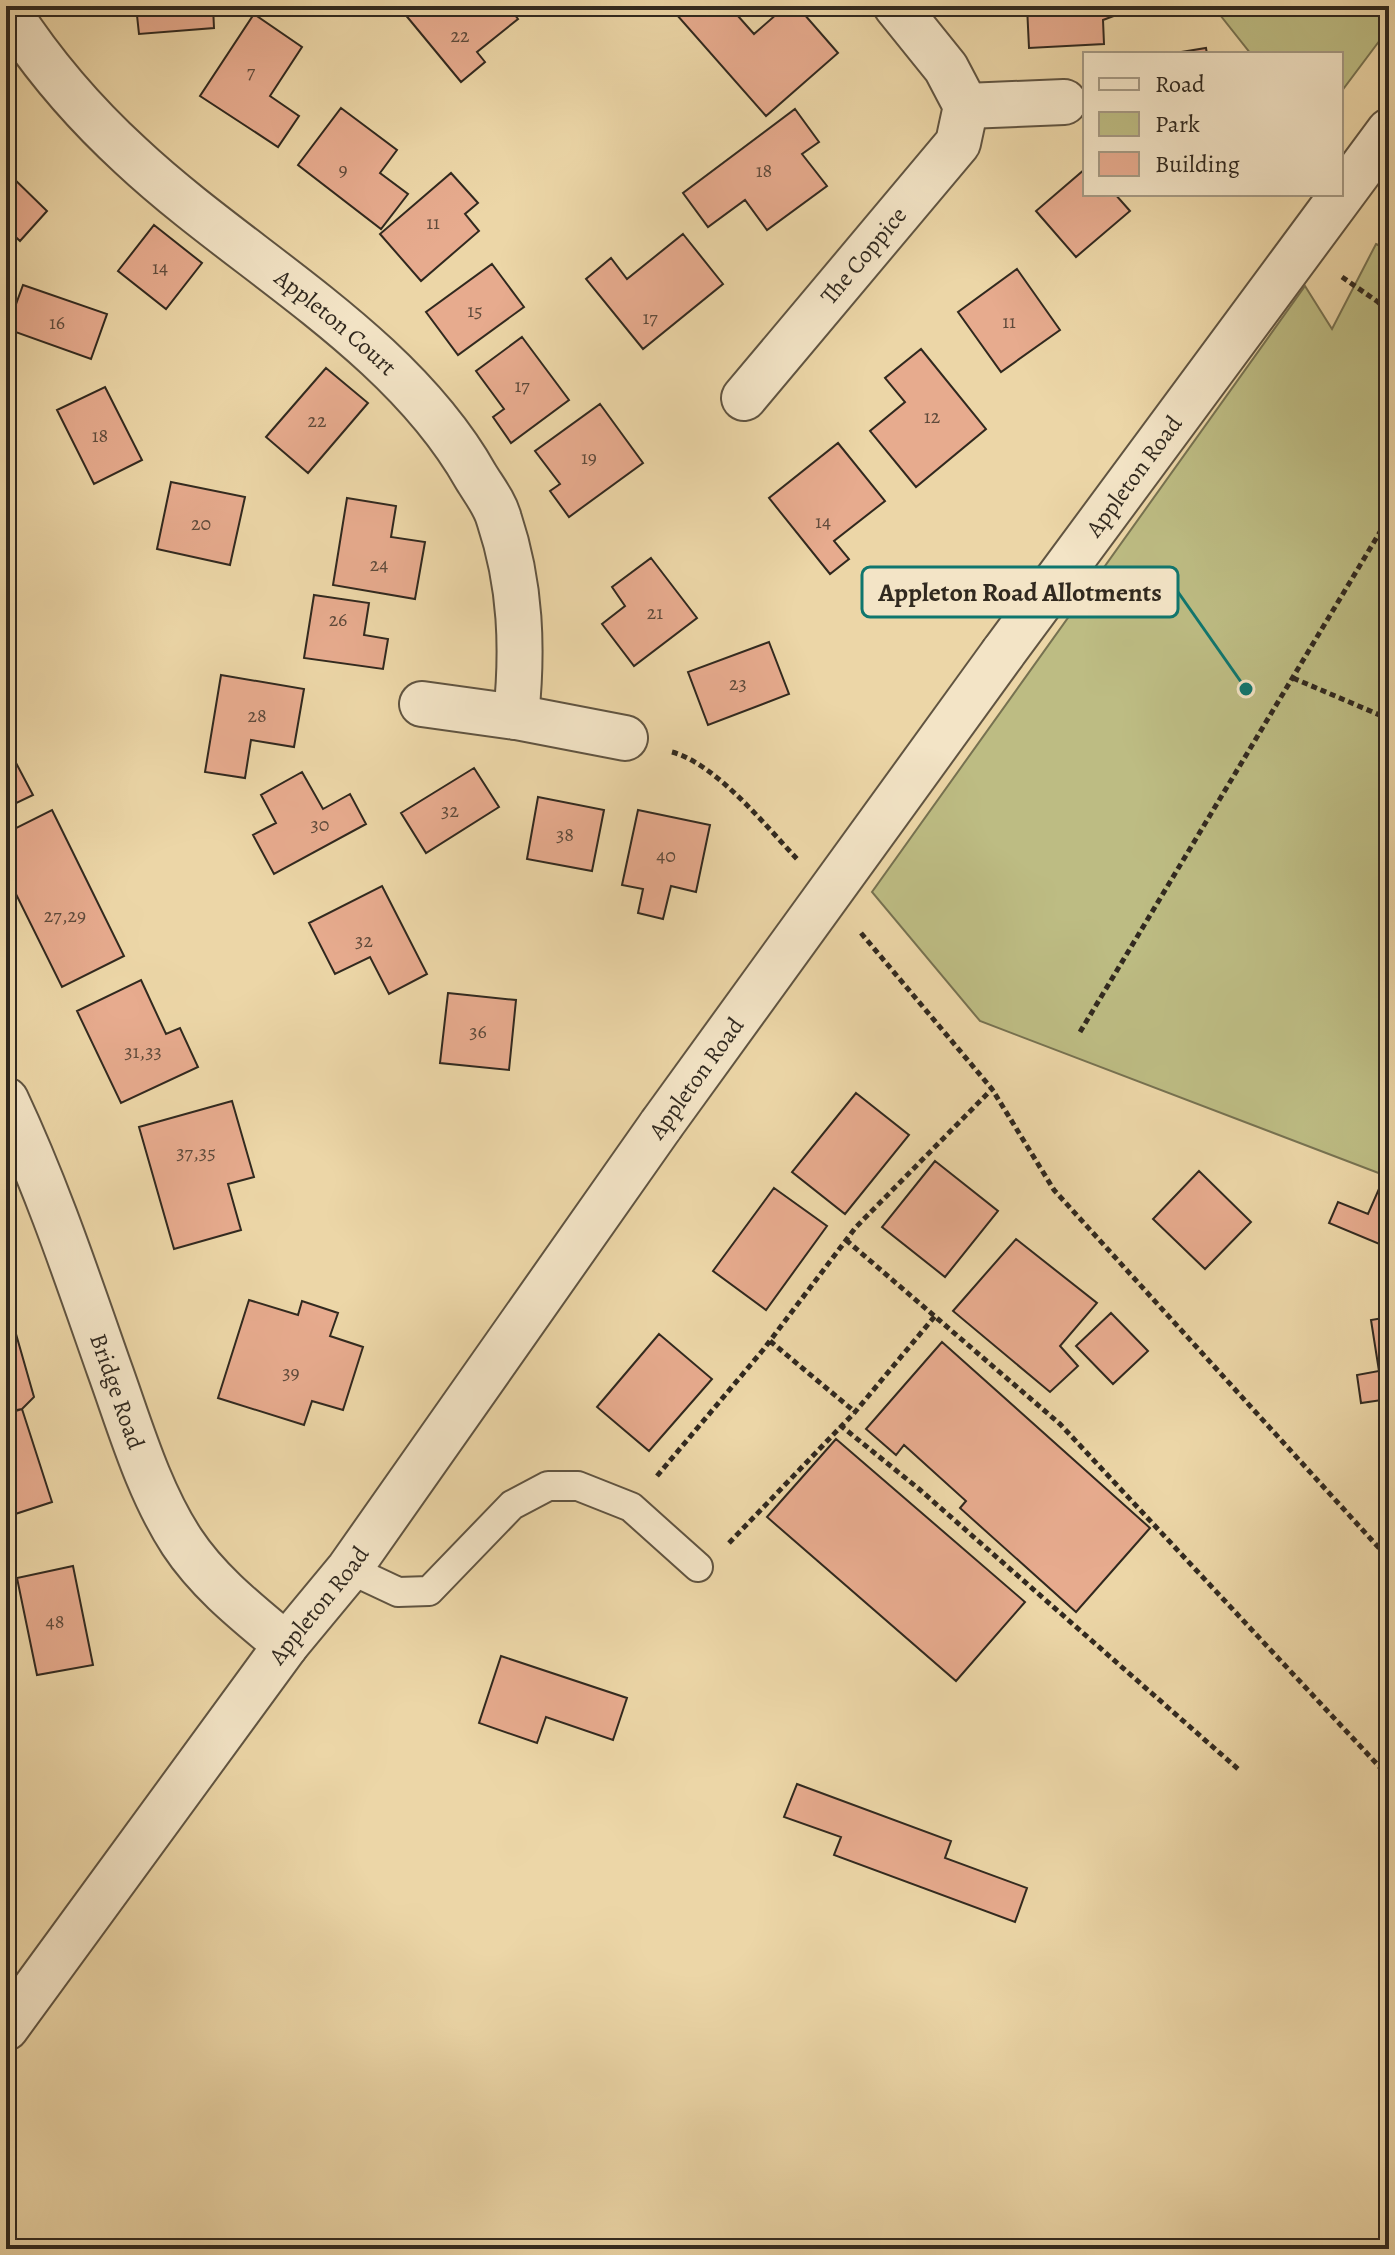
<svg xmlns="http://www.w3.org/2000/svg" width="1395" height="2255" viewBox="0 0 1395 2255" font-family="Alegreya,serif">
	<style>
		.green { fill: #bdbc83; stroke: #777251; stroke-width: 2 }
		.building { fill: #e7ab8e; stroke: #31291f; stroke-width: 2 }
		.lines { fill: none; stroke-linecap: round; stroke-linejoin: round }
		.service-casing { stroke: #605441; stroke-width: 32 }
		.minor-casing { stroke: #605441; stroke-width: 48 }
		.tertiary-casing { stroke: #605441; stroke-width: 48 }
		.path { stroke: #31291f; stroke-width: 5; stroke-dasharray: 6 4; stroke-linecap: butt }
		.service { stroke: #f3e4c6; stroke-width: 28 }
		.minor { stroke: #f3e4c6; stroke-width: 44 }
		.tertiary { stroke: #f3e4c6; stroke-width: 44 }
		.tertiary-bridge-casing { stroke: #605441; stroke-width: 48; stroke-linecap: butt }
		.tertiary-bridge { stroke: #f3e4c6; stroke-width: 44 }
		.labels { text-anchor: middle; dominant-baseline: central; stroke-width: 7; stroke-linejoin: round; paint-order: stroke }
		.number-label { font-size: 20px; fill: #5e4a3b }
		.street-label { font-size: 24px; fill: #31291f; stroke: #f3e4c6 }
		.leader { fill: none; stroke: #0f766e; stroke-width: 3 }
		.callout-dot { fill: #0f766e; stroke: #f3e4c6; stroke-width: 3 }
		.callout { fill: #f3e4c6; stroke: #0f766e; stroke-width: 3 }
		.callout-label { font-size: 26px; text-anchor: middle; font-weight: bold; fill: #31291f }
	</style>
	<rect width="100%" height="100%" fill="#ecd6a7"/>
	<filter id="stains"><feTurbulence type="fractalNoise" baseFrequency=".0025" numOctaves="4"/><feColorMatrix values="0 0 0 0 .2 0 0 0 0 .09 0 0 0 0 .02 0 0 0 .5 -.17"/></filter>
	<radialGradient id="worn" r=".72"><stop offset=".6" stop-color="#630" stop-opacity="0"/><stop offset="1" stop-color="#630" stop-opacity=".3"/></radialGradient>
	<path class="green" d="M 1213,6 L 1389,6 L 1389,28 L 1341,92 L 1341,54 L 1251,54 Z
		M 1376,244 L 1389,250 L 1389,1177 L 980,1021 L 872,892 L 1305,286 L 1332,329 Z"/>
	<path class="building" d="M 136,6 L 213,6 L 214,28 L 139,34 Z
		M 412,6 L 508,6 L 518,19 L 477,52 L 485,62 L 461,82 L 404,13 Z
		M 669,6 L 731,6 L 730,7 L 754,34 L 786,6 L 797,6 L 838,53 L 766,116 Z
		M 1027,6 L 1119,6 L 1119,14 L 1103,20 L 1104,44 L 1029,48 Z
		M 254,14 L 302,47 L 270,96 L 299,116 L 278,147 L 200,96 Z
		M 1206,48 L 1207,54 L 1169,54 Z
		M 341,108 L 397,150 L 380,173 L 408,194 L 381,229 L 298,165 Z
		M 795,109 L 819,142 L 802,154 L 827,186 L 767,230 L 745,200 L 708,227 L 683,193 Z
		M 1085,169 L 1085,194 L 1115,194 L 1130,211 L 1076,257 L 1036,211 Z
		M 6,171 L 47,211 L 20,241 L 6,228 Z
		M 451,173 L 478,203 L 465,214 L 479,231 L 421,281 L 380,234 Z
		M 154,225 L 202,263 L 166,309 L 118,271 Z
		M 683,234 L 723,284 L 643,349 L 586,279 L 611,258 L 627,279 Z
		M 492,264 L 524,307 L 458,355 L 426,312 Z
		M 1017,269 L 1060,330 L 1001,372 L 958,312 Z
		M 23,285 L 107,314 L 91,359 L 7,329 Z
		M 522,337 L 569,400 L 511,443 L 493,417 L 504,409 L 476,371 Z
		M 921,349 L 986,429 L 916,487 L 870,431 L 905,402 L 885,378 Z
		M 326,368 L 368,403 L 308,473 L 266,437 Z
		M 105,387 L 142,460 L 94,484 L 57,410 Z
		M 600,404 L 643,463 L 569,517 L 550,491 L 560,484 L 535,451 Z
		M 838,443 L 885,501 L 834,541 L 849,559 L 830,574 L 769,498 Z
		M 171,482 L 245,497 L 230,565 L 157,549 Z
		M 347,498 L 396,506 L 391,537 L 425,542 L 415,599 L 333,585 Z
		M 651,558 L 697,618 L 634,666 L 602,624 L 625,606 L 612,587 Z
		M 314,595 L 369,603 L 364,635 L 388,639 L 383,669 L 304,658 Z
		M 769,642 L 789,694 L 708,725 L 688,672 Z
		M 221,675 L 304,689 L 294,747 L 251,740 L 245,778 L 205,772 Z
		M 6,744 L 33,795 L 6,808 Z
		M 474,768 L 499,807 L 426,853 L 401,813 Z
		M 302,772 L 323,809 L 350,794 L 366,824 L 274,874 L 253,835 L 276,823 L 261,795 Z
		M 538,797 L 604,810 L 592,871 L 527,859 Z
		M 52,810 L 124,956 L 62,987 L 6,874 L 6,833 Z
		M 638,810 L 710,825 L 696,892 L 671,886 L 663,919 L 638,913 L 643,889 L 622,885 Z
		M 382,886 L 427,974 L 389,994 L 370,957 L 335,974 L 309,923 Z
		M 141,980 L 166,1034 L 180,1028 L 198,1067 L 121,1103 L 77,1011 Z
		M 448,993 L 516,1000 L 509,1070 L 440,1063 Z
		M 856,1093 L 909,1135 L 845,1214 L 792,1172 Z
		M 232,1101 L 254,1177 L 228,1184 L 241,1230 L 174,1249 L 139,1127 Z
		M 935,1161 L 998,1211 L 945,1277 L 882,1227 Z
		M 1199,1171 L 1251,1222 L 1205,1269 L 1153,1219 Z
		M 1385,1175 L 1389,1177 L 1389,1248 L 1329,1223 L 1338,1202 L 1368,1214 Z
		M 774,1188 L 827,1226 L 766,1310 L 713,1271 Z
		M 1016,1239 L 1097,1303 L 1060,1346 L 1078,1366 L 1050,1392 L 953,1311 Z
		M 6,1299 L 34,1397 L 22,1409 L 6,1412 Z
		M 249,1300 L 298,1315 L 302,1301 L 338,1313 L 330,1336 L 363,1347 L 343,1410 L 312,1401 L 304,1425 L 218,1398 Z
		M 1111,1313 L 1148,1351 L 1113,1384 L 1076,1346 Z
		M 1389,1317 L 1389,1399 L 1361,1403 L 1357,1375 L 1379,1371 L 1371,1320 Z
		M 659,1334 L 712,1379 L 649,1451 L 597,1407 Z
		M 942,1342 L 1150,1528 L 1076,1612 L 960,1508 L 966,1501 L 904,1445 L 896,1455 L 866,1429 Z
		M 22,1409 L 52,1502 L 6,1517 L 6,1414 Z
		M 836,1439 L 1025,1602 L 956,1681 L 767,1517 Z
		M 73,1566 L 93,1665 L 37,1675 L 17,1578 Z
		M 501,1656 L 627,1698 L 613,1740 L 546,1717 L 537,1743 L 479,1723 Z
		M 797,1784 L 951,1841 L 945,1858 L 1027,1888 L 1015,1922 L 834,1855 L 841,1837 L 784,1817 Z"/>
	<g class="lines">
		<g class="service-casing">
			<path id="service" d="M 349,1569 L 398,1592 L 429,1591 L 512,1505 L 548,1486 L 578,1486 L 631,1507 L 698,1567"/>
		</g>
		<g class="minor-casing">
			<g id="minor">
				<path id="s1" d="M 6,8 C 41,63 83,112 131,156 C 242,260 400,342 476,477 C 484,490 495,504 499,519 C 521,585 523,649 516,717"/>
				<path d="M 966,106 L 1064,102"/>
				<path id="s2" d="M 744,398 L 958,143 L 966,106 L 946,68 L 896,6"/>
				<path d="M 422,704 L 516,717 L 625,738"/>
				<path id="s3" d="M 6,1100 C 47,1187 77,1277 109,1368 C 130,1426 148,1490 182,1542 C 209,1583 249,1614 286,1645"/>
			</g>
		</g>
		<g class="tertiary-casing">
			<g id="tertiary">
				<path id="s4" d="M 1003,653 L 1389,131"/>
				<path id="s5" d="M 6,2028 L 286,1645 L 349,1569 L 661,1125"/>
			</g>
		</g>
		<path class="path" d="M 1342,277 L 1378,302 L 1389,313
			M 1293,678 L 1389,719
			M 672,752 C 716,764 765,825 797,859
			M 861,933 L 992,1089 L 1054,1190 L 1389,1559
			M 1080,1032 L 1389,517
			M 846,1240 L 1060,1424 L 1389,1777
			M 770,1341 L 855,1412
			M 840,1425 L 919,1489 L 1238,1769
			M 657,1476 L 763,1350 L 856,1227 L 992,1089
			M 729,1543 L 855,1412 L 935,1316"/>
		<use href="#service" class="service"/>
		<use href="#minor" class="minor"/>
		<use href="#tertiary" class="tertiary"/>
		<g class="tertiary-bridge-casing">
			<path id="tertiary-bridge" d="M 661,1125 L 1003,653"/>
		</g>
		<use href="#tertiary-bridge" class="tertiary-bridge"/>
	</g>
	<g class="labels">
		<g class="number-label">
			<text x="460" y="35">22</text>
			<text x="251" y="71">7</text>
			<text x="343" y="169">9</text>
			<text x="764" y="170">18</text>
			<text x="433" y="222">11</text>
			<text x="160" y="267">14</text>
			<text x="475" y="310">15</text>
			<text x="650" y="317">17</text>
			<text x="1009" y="321">11</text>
			<text x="57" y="322">16</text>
			<text x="522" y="385">17</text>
			<text x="932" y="416">12</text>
			<text x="317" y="420">22</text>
			<text x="100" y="435">18</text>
			<text x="589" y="457">19</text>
			<text x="823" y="521">14</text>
			<text x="201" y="523">20</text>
			<text x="379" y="564">24</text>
			<text x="655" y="612">21</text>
			<text x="338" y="619">26</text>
			<text x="738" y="683">23</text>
			<text x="257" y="715">28</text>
			<text x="450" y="810">32</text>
			<text x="320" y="824">30</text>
			<text x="565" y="834">38</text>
			<text x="666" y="855">40</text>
			<text x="65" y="915">27,29</text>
			<text x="364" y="940">32</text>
			<text x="478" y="1031">36</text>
			<text x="143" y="1051">31,33</text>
			<text x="196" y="1152">37,35</text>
			<text x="291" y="1372">39</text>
			<text x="55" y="1621">48</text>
		</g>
		<g class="street-label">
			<text stroke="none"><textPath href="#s2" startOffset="186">The Coppice</textPath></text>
			<text stroke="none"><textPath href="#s1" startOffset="458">Appleton Court</textPath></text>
			<text stroke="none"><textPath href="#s4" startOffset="220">Appleton Road</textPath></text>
			<text transform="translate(696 1078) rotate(-54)">Appleton Road</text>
			<text stroke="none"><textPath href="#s3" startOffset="312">Bridge Road</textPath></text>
			<text stroke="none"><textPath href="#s5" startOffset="526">Appleton Road</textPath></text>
		</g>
	</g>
	<path class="leader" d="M1246 689L1178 592"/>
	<circle class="callout-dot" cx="1246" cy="689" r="8"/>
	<rect class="callout" x="862" y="567" width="316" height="50" rx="8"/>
	<g class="callout-label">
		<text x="1020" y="601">Appleton Road Allotments</text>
	</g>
	<rect width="1395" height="2255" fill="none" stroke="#ecd6a7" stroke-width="32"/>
	<rect x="8" y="8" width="1379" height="2239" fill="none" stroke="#31291f" stroke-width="4"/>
	<rect x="16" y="16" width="1363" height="2223" fill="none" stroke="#31291f" stroke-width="2"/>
	<rect x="1083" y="52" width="260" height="144" fill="#f3e4c6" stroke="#a59983" stroke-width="2"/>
	<rect x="1099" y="78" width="40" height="12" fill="#f3e4c6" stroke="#a59983" stroke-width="2"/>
	<text x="1155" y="92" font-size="24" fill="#31291f">Road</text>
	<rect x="1099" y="112" width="40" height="24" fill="#bdbc83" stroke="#a59983" stroke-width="2"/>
	<text x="1155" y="132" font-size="24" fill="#31291f">Park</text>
	<rect x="1099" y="152" width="40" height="24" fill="#e7ab8e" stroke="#a59983" stroke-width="2"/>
	<text x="1155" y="172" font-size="24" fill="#31291f">Building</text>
	<rect width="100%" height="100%" filter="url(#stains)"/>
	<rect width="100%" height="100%" fill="url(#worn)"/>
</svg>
